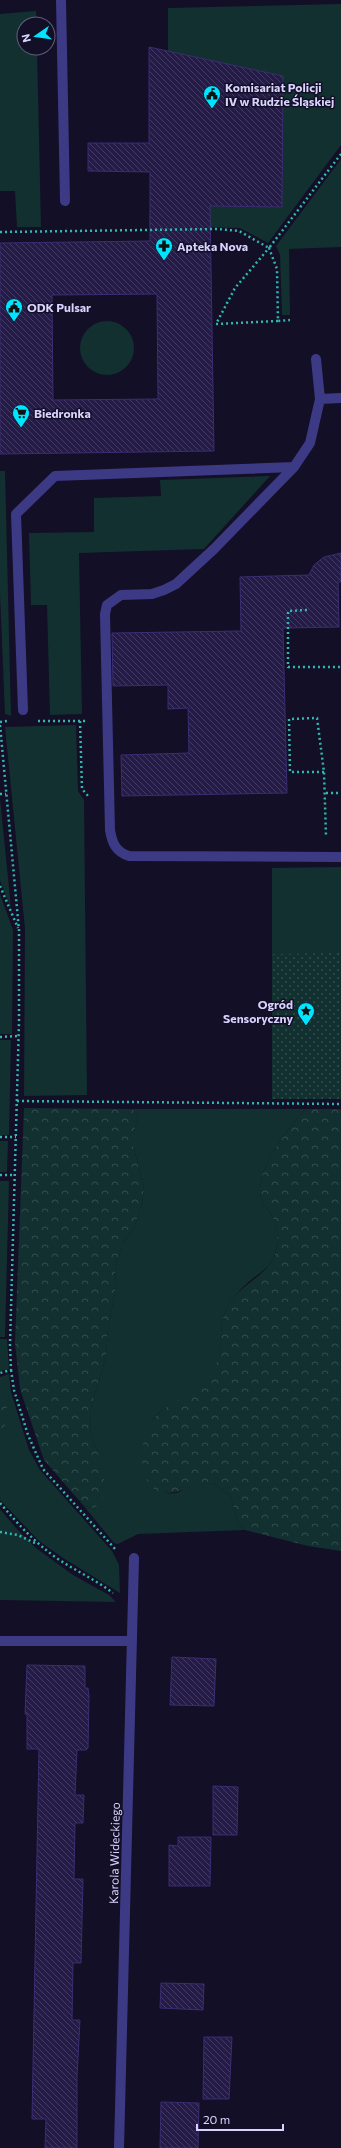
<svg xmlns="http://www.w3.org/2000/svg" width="341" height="2148" viewBox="0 0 341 2148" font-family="Commissioner,sans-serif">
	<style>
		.green { fill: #12302f }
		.forest { fill: url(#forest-crowns) }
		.garden { fill: url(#garden-dots) }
		.building { fill: url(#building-back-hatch); stroke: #3b2d73; fill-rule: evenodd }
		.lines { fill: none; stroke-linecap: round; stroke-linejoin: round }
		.path { stroke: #2fb8b0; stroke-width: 2.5; stroke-dasharray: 2 3; stroke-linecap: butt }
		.lane { stroke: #3d3a85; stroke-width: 10 }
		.street { stroke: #3d3a85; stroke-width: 10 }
		.labels { text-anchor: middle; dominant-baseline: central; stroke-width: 3; stroke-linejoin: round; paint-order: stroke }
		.poi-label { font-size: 12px; font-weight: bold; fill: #d9d4ff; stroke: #130f26; text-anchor: start }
		.street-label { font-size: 12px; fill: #d9d4ff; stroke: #130f26 }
	</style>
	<defs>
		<pattern id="forest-crowns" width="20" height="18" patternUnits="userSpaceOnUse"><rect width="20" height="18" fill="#12302f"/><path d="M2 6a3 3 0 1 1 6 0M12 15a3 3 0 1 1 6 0" fill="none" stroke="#344d4e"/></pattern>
		<pattern id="garden-dots" width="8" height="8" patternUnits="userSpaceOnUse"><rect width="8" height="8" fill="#12302f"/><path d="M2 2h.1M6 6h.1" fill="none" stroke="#344d4e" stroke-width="1.8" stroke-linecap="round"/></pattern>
		<pattern id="building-back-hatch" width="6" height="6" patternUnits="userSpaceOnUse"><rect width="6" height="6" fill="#241b47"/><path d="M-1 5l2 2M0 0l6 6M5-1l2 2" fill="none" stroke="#433b63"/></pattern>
	</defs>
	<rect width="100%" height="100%" fill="#130f26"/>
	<path class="green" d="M 341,4 L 341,145 L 268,243 L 240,228 L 149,226 L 150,205 L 282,207 L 283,76 L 168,51 L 168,8 Z
		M 36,11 L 37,24 L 24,24 L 24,48 L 37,48 L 41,227 L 17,227 L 15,191 L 0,191 L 0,14 Z
		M 341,159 L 341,247 L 289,249 L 290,315 L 282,315 L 280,255 L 276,246 Z
		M80 348a27 27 0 1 1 54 0a27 27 0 1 1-54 0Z
		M 0,471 L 5,471 L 11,716 L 5,714 L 0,593 Z
		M 270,476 L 204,549 L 79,553 L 82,714 L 50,715 L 47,605 L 31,605 L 29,533 L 94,532 L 94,498 L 161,496 L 160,480 Z
		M 76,725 L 78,791 L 84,800 L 87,1095 L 24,1096 L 25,929 L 5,727 Z
		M 0,797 L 0,798 L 11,908 L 0,881 Z
		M 341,867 L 341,1099 L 272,1099 L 272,868 Z
		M 0,894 L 13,930 L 12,1034 L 0,1034 Z
		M 0,1040 L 11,1040 L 9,1135 L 0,1135 Z
		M 133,1109 L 306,1109 C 288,1129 251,1173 262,1201 C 264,1207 270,1210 272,1216 C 279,1229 279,1246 273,1259 C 269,1268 258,1274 251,1280 C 241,1288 230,1300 225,1312 C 217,1332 226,1354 212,1373 C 204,1383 196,1391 185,1398 C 175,1404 163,1407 155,1417 C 140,1436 133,1489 167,1493 C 177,1495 183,1490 192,1486 C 199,1484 206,1483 213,1483 L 230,1495 L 238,1523 L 245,1530 L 138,1534 L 118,1544 L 114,1543 L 83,1505 L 91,1508 L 99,1455 L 91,1437 L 90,1411 L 106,1357 L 108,1328 L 116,1287 L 115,1266 L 124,1241 L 134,1228 L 142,1203 L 144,1189 L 133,1145 L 133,1134 L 138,1118 Z
		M 0,1141 L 8,1141 L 7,1172 L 0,1172 Z
		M 0,1181 L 9,1181 L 5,1337 L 0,1337 Z
		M 0,1339 L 7,1339 L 9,1369 L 0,1371 Z
		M 9,1374 L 11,1392 L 29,1450 L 40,1470 L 112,1551 L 119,1565 L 120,1593 L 63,1558 L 39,1541 L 0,1500 L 0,1377 Z
		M 0,1509 L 16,1528 L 36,1548 L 73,1575 L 109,1595 L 116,1602 L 0,1600 Z"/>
	<path class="forest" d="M 24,1108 L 133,1109 L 138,1118 L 133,1134 L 133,1145 L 144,1189 L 142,1203 L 134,1228 L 124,1241 L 115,1266 L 116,1287 L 108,1328 L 106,1357 L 90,1411 L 91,1437 L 99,1455 L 105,1483 L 103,1497 L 98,1506 L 91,1508 L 83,1505 L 44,1460 L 20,1389 L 15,1343 Z
		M 306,1109 L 341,1109 L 341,1551 L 308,1546 L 245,1530 L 238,1523 L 230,1495 L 213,1483 C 187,1485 153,1511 143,1469 C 139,1448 146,1421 164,1409 C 184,1395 195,1396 211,1373 C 226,1353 217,1332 225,1312 C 235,1286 264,1278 273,1259 C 279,1247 279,1229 272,1216 C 270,1210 264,1207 262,1201 C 251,1173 288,1129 306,1109 Z
		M 0,1390 C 11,1404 7,1424 0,1439 Z"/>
	<path class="garden" d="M 341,953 L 341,1099 L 272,1099 L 272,954 Z"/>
	<path class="building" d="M 149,47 L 283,76 L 282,207 L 210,206 L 214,451 L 0,454 L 0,243 L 150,241 L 150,172 L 88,171 L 88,143 L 149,143 ZM 157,294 L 158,399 L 53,400 L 52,295 Z
		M 341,553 L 341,582 L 338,582 L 339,627 L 283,628 L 287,793 L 122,796 L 121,755 L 189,753 L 188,708 L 168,709 L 168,685 L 113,686 L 112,633 L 241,631 L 240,577 L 309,575 L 314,565 L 324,557 Z
		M 172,1657 L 216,1659 L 214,1706 L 170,1705 Z
		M 27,1665 L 85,1666 L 85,1688 L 88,1688 L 89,1696 L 88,1748 L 86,1750 L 77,1750 L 75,1795 L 84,1795 L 83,1823 L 75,1823 L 74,1879 L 83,1879 L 81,1963 L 73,1963 L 72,2020 L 80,2020 L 77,2077 L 77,2148 L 45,2148 L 46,2119 L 32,2119 L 39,1749 L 27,1749 L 27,1714 L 25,1714 Z
		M 213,1786 L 238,1787 L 237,1835 L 213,1835 Z
		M 178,1837 L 211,1837 L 210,1886 L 169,1886 L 169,1845 L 178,1846 Z
		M 161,1983 L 204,1984 L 203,2010 L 160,2008 Z
		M 204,2037 L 232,2037 L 229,2099 L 203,2099 Z
		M 161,2102 L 199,2103 L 198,2148 L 160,2148 Z"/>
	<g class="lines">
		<path class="path" d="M 0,232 L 218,229 L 239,231 L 269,248 L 341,154
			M 278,321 L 216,324 L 235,288 L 269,248 L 277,269 L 278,321 L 290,320
			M 307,610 L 288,611 L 288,667 L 341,667
			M 38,721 L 87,721
			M 80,721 L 82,789 L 89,797
			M 0,722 L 7,721
			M 0,725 L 19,930 L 19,1022 L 10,1344 L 11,1370 L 0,1373
			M 324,772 L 290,772 L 289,719 L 317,718 L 324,772 L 326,836
			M 326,793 L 341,793
			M 0,794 L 6,794
			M 0,886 L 18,928
			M 0,1037 L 18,1036
			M 17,1101 L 341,1104
			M 0,1137 L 16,1137
			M 0,1175 L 15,1175
			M 11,1370 L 14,1390 L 28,1435 L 43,1469 L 116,1550
			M 0,1503 C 19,1525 34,1542 58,1559 C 76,1571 96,1580 113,1593
			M 0,1532 L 18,1535 L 37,1544"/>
		<path class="lane" d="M 61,0 L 65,201
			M 316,359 L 320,399 L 341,398
			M 320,399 L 310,443 L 294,467 L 214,549 L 176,584 L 164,590 L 152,594 L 121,595 L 107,605 L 105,614 L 110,830 C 112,843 116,852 129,856 L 341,857
			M 23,710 L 16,514 L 55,476 L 294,467"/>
		<path class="street" d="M 0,1641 L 132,1641
			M 119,2148 L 134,1558"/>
	</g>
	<defs>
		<g id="civic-pin" transform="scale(0.9)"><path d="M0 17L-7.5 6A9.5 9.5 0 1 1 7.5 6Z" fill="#00e5ff" stroke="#130f26"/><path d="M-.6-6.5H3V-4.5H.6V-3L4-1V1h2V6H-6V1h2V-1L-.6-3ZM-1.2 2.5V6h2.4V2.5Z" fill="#111"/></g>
		<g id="pharmacy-pin" transform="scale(0.9)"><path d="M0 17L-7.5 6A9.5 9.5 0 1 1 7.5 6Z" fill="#00e5ff" stroke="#130f26"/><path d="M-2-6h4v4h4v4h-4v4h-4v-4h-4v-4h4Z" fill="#111"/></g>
		<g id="supermarket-pin" transform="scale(0.9)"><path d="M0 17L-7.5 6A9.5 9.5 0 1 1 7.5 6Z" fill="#00e5ff" stroke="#130f26"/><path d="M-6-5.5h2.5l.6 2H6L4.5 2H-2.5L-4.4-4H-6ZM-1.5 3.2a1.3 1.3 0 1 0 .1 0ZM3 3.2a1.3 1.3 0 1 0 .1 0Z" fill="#111"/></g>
		<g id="sight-pin" transform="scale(0.9)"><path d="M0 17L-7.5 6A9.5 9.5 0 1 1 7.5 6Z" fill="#00e5ff" stroke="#130f26"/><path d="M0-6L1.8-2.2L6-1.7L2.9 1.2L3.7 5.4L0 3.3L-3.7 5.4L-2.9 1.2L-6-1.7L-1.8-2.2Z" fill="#111"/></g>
	</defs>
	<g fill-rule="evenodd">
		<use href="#civic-pin" x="212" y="94"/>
		<use href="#pharmacy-pin" x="164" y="246"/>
		<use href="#civic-pin" x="14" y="307"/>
		<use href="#supermarket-pin" x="21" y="413"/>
		<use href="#sight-pin" x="306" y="1011"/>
	</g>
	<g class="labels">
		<g class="poi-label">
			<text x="225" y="87">Komisariat Policji<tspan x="225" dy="14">IV w Rudzie Śląskiej</tspan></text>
			<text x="177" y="246">Apteka Nova</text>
			<text x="27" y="307">ODK Pulsar</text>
			<text x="34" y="413">Biedronka</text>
			<text x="293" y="1004" text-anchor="end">Ogród<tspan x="293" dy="14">Sensoryczny</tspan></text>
		</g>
		<g class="street-label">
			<text transform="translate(114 1853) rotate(-89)">Karola Wideckiego</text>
		</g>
	</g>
	<g transform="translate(36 36) rotate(257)"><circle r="19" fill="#130f26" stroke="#625e7d"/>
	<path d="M0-3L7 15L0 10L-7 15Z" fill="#00e5ff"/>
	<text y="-6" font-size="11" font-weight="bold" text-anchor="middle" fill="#d9d4ff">N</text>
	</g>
	<path d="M197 2124v6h86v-6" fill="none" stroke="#d9d4ff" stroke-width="2"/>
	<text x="203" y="2124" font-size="12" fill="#d9d4ff" stroke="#130f26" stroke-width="3" paint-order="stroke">20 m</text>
</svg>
